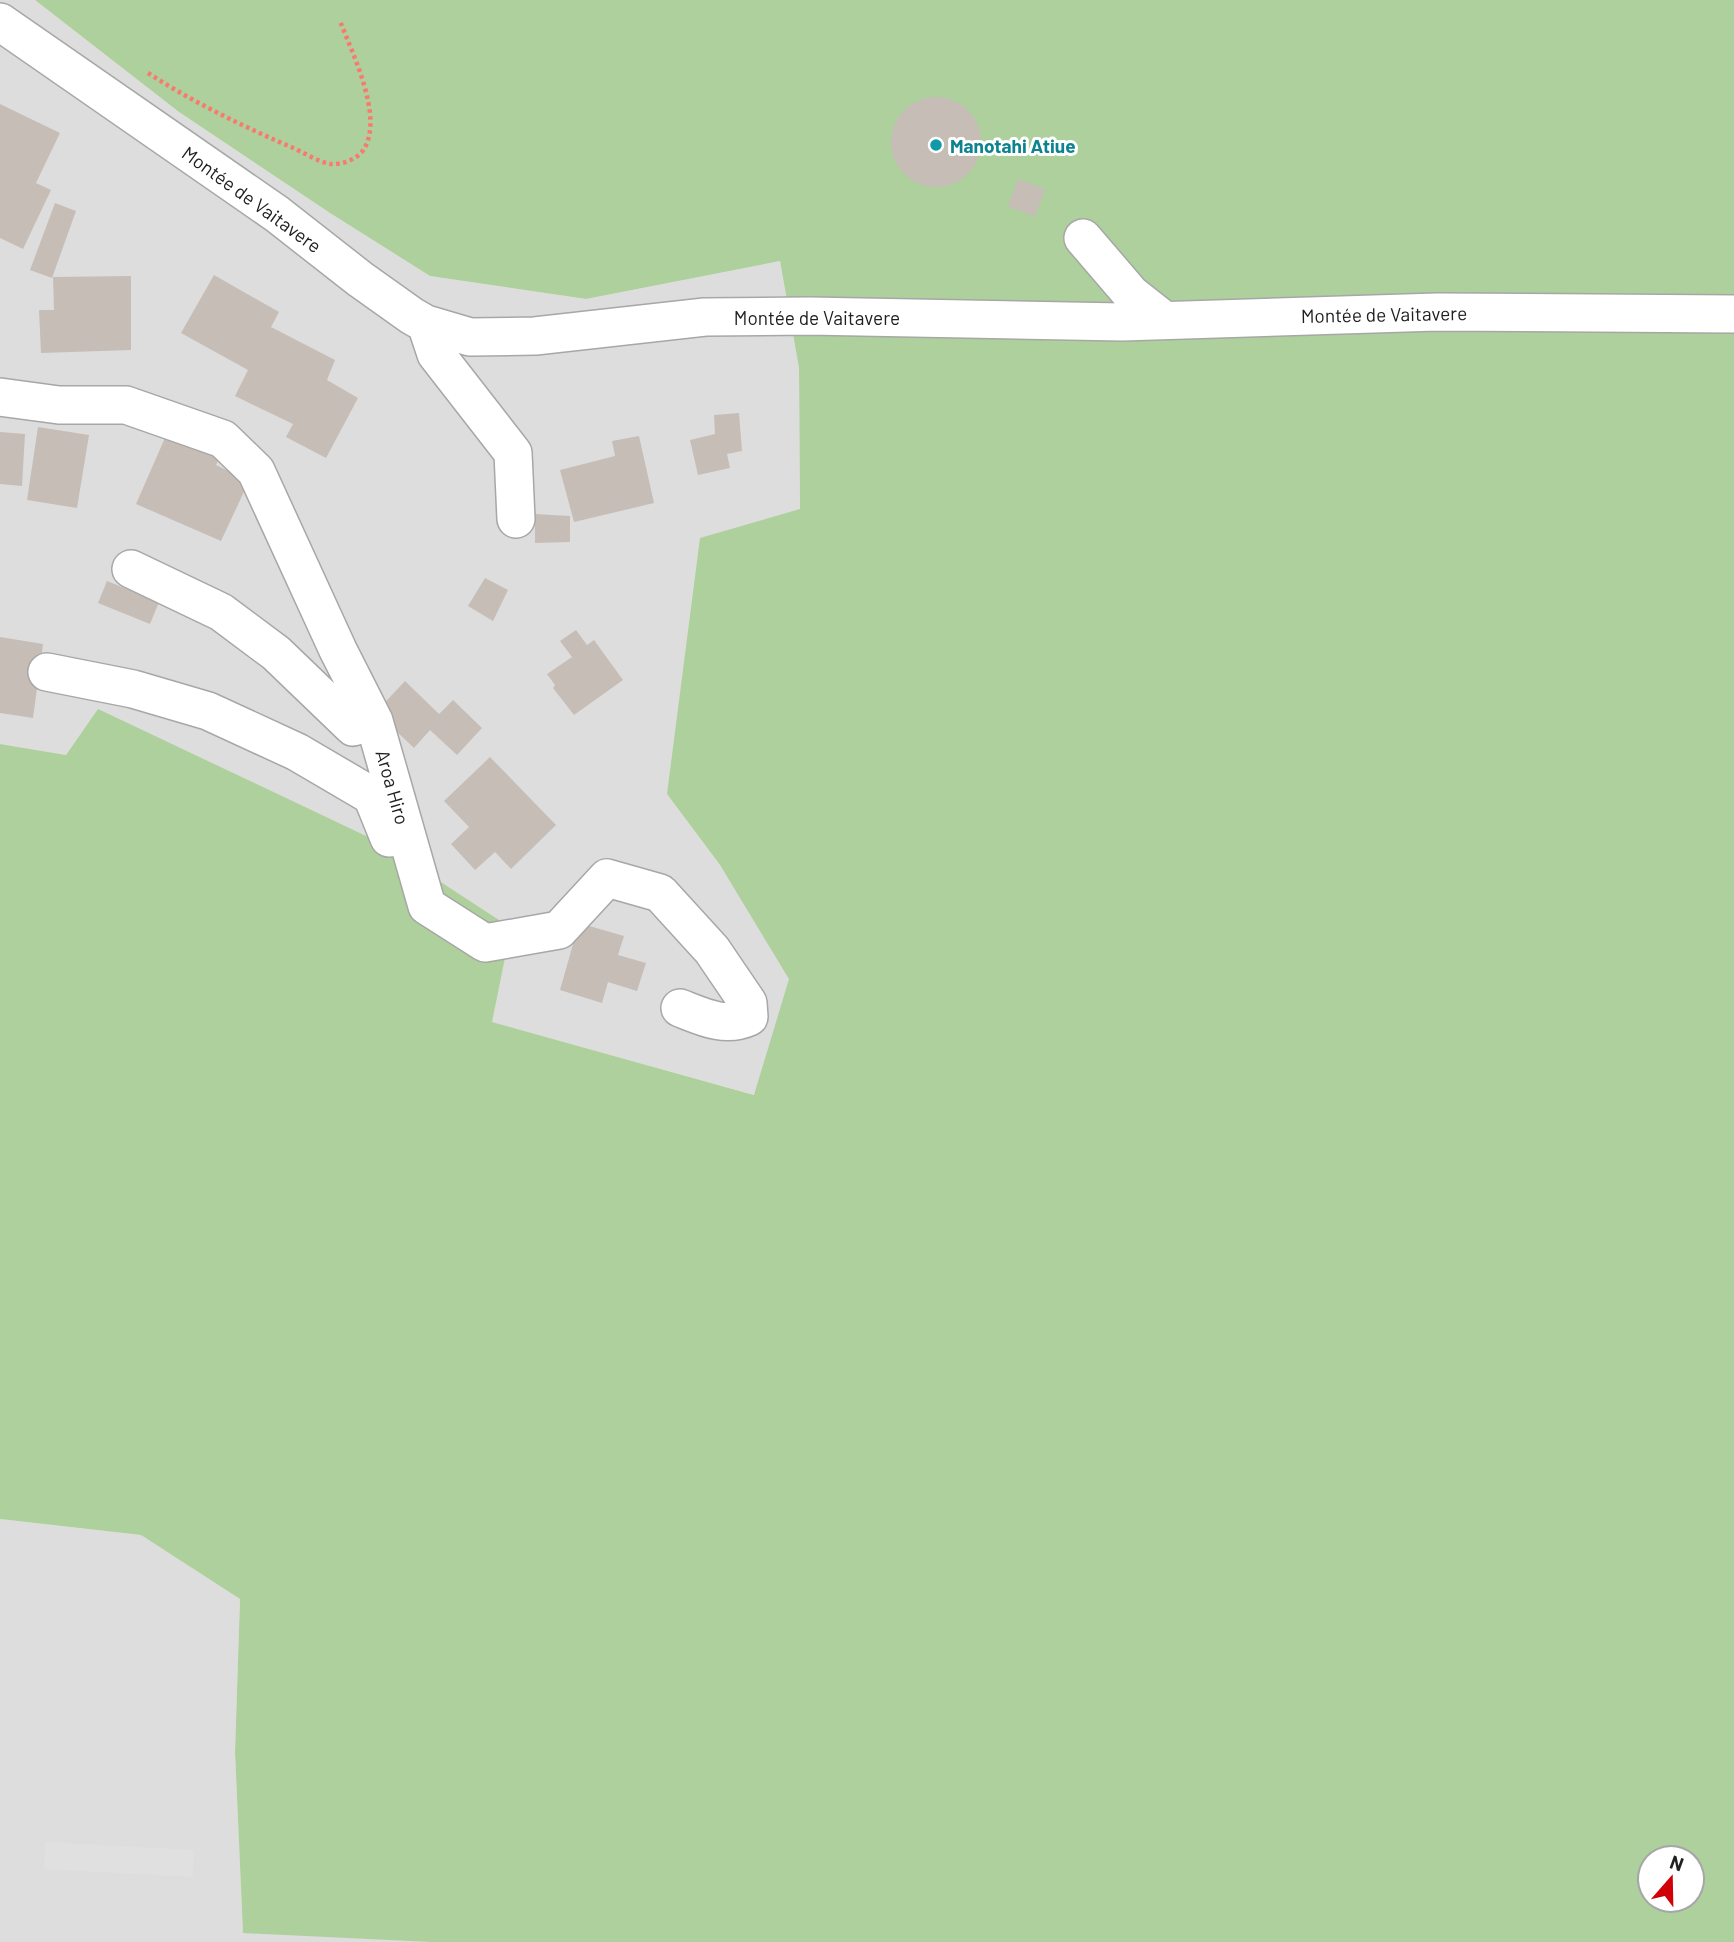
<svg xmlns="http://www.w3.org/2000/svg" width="1734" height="1942" viewBox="0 0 1734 1942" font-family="Barlow,sans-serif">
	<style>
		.residential { fill: #dedddd }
		.forest { fill: #add09c; fill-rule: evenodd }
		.parking { fill: #e0e0e0 }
		.building { fill: #c6bdb6 }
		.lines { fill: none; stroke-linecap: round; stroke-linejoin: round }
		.minor-casing { stroke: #a7a7a7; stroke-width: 40 }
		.path { stroke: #fa796f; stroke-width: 4.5; stroke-dasharray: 3.5 3.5; stroke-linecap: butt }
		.minor { stroke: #fff; stroke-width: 37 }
		.culture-dot { fill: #0f9aa8; stroke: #fff; stroke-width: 2.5 }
		.labels { text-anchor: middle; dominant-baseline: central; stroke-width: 6; stroke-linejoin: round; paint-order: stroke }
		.culture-label { font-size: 19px; font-weight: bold; fill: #0d838f; stroke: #fff; text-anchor: start }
		.street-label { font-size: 19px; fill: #202020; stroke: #fff }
	</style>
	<rect width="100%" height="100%" fill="#f1ede7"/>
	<path class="residential" d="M 0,0 L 35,0 L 179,112 L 330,213 L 430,276 L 586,299 L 780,261 L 799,368 L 800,509 L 667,794 L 720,865 L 790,979 L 755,1095 L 491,1022 L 381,843 L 98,710 L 66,755 L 0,744 Z
		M 0,1519 L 141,1535 L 240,1599 L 235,1752 L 243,1932 L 430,1942 L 0,1942 Z"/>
	<path class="forest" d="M 35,0 L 1734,0 L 1734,1942 L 430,1942 L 243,1933 L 235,1752 L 240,1599 L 141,1535 L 0,1519 L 0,744 L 66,755 L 98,709 L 381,843 L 511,928 L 492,1022 L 754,1095 L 789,979 L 720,865 L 667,794 L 700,538 L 800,509 L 799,368 L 780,261 L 586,299 L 430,276 L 330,213 L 179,112 ZM 1650,1858 L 1692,1858 L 1692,1900 L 1650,1900 Z"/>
	<path class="parking" d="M 45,1842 L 194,1850 L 193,1877 L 44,1869 Z"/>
	<path class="building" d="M891 142a45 45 0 1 1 90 0a45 45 0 1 1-90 0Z
		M 0,104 L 60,133 L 36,183 L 51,190 L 23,249 L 0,238 Z
		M 1018,179 L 1045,189 L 1035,217 L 1008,206 Z
		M 55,203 L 76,211 L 52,278 L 30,270 Z
		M 214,275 L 279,312 L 271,327 L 335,360 L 327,380 L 358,398 L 326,458 L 286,437 L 293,424 L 235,396 L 248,370 L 181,333 Z
		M 131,276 L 131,350 L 41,353 L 39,310 L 54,310 L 53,277 Z
		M 739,413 L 742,451 L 727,454 L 730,468 L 698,475 L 690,440 L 715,434 L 714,415 Z
		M 38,427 L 89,435 L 77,508 L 27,500 Z
		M 168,431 L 221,454 L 216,465 L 249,481 L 221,541 L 136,504 Z
		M 0,432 L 25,434 L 22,486 L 0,484 Z
		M 639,436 L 654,503 L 574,522 L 560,470 L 615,456 L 612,441 Z
		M 535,514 L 570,516 L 570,542 L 535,543 Z
		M 485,578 L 508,590 L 493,621 L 468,606 Z
		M 107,581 L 159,602 L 150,624 L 98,603 Z
		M 576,630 L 587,645 L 594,640 L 623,680 L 574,715 L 553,688 L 555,685 L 547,674 L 572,657 L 560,641 Z
		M 0,637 L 43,644 L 33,718 L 0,713 Z
		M 405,681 L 439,714 L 453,700 L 482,728 L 457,755 L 430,730 L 414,748 L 376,712 Z
		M 490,757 L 556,825 L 511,869 L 495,852 L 475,870 L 451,844 L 469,827 L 444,801 Z
		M 579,923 L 624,936 L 618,955 L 646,963 L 637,991 L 608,982 L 602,1003 L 560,990 Z"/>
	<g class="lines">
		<g class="minor-casing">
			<path id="minor" d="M 0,22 L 277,214 L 360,279 L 412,316 L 426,324 L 470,337 L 535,336 L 705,317 L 809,316 L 1122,322 L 1437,312 L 1734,314
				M 1083,238 L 1131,294 L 1164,320
				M 426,324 L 436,354 L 513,453 L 516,519
				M 0,397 L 59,405 L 126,405 L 223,439 L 256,471 L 338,650 L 374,721 L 427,906 L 485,943 L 559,930 L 607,878 L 660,893 L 712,950 L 748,1003 L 749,1017 C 725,1028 703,1017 680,1008
				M 131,569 L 221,612 L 276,653 L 353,727 L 374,721
				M 47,672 L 133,689 L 208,711 L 297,752 L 372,796 L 389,838"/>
		</g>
		<path class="path" d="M 148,73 C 193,102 242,126 291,147 C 303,152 318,162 331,164 C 342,165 358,159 364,149 C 384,116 352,53 340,21"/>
		<use href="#minor" class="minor"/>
	</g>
	<circle class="culture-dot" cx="936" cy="145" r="7"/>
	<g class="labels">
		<g class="culture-label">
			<text x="950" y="145">Manotahi Atiue</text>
		</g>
		<g class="street-label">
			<text transform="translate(252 199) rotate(36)">Montée de Vaitavere</text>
			<text transform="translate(1384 314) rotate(-1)">Montée de Vaitavere</text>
			<text x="817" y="317">Montée de Vaitavere</text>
			<text transform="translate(393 787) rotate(74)">Aroa Hiro</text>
		</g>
	</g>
	<g transform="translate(1671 1879) rotate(20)"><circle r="33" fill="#ffffff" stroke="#a6a6a6" stroke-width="2"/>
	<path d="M0-5L12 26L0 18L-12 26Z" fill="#d10006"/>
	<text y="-10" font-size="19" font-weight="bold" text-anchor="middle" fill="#202020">N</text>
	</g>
</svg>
